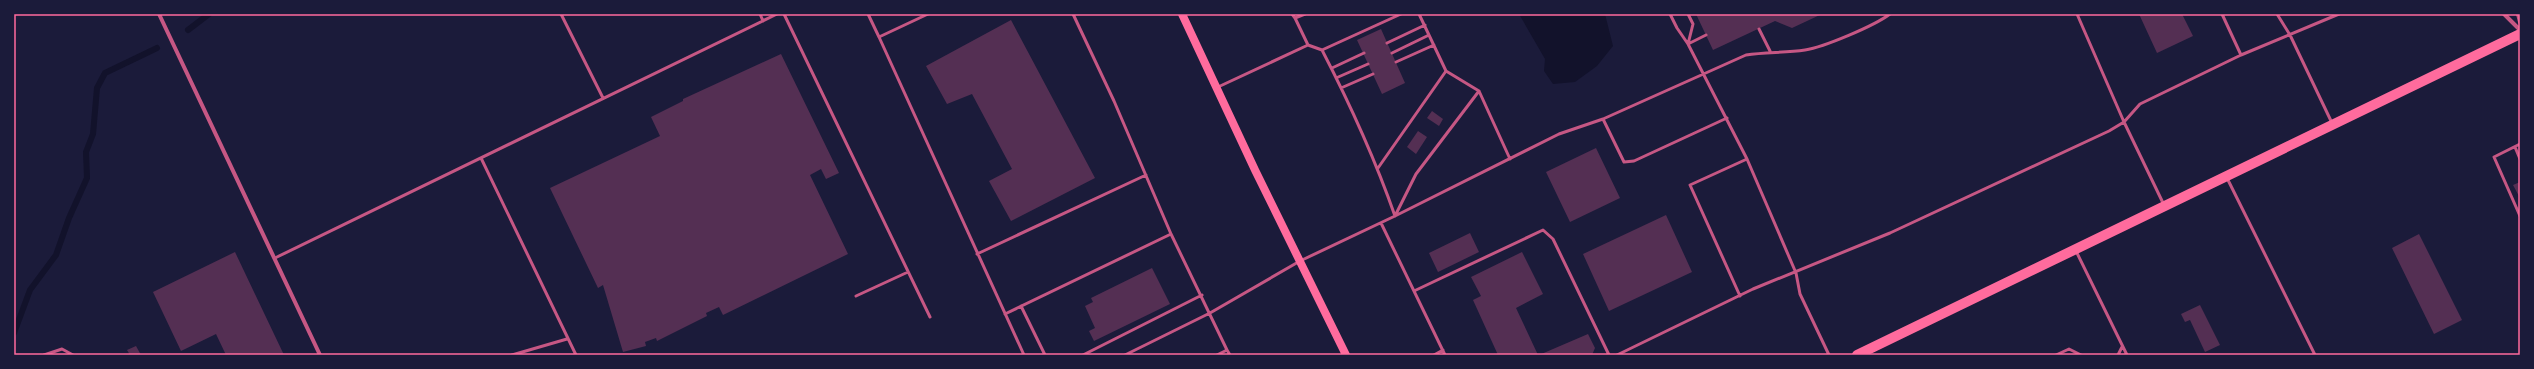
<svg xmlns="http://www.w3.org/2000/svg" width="2534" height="369" viewBox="0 0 2534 369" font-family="Poppins,sans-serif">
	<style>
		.water { fill: #12122b }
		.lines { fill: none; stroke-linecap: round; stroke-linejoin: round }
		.stream { stroke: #12122b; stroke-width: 6 }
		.building { fill: #542f53 }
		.service { stroke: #c65784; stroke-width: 3 }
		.minor { stroke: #c65784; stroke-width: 4 }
		.secondary { stroke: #ff6b9d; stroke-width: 8 }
		.primary { stroke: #ff6b9d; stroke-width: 10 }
		.neatline { fill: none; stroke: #ff6b9d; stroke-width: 1.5 }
	</style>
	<rect width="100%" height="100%" fill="#1b1b3a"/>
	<path class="water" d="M 1519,14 L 1605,14 L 1613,46 L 1597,66 L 1575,82 L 1553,84 L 1544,71 L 1545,59 Z"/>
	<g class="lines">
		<path class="stream" d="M 188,30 L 209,14
			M 14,333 L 30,290 L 56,255 L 69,218 L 87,178 L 86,152 L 93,134 L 97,88 L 105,73 L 157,48"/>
	</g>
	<path class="building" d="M 1696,14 L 1822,14 L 1792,28 L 1775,21 L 1713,50 Z
		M 2139,14 L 2182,14 L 2193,36 L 2157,53 Z
		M 1011,20 L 1095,178 L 1011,221 L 989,181 L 1012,169 L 972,94 L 947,104 L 926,66 Z
		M 1381,29 L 1405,83 L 1382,94 L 1357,40 Z
		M 781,54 L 839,173 L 826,179 L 821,169 L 810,175 L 848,254 L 723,315 L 719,307 L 706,313 L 707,316 L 657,341 L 656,338 L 645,342 L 646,346 L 623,352 L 603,285 L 598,288 L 550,188 L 660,136 L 651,117 L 683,101 L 683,99 Z
		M 1432,111 L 1443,119 L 1439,126 L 1427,118 Z
		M 1418,131 L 1427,137 L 1416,154 L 1407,147 Z
		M 1596,148 L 1620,198 L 1570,222 L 1546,172 Z
		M 2520,182 L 2520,198 L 2513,185 Z
		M 1666,215 L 1692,272 L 1609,311 L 1583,254 Z
		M 1470,233 L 1479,252 L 1438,272 L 1429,253 Z
		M 2419,234 L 2462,320 L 2434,334 L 2392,248 Z
		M 235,252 L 284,355 L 226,355 L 216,334 L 181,351 L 153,292 Z
		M 1522,252 L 1543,294 L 1516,308 L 1538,355 L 1498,355 L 1473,300 L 1481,296 L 1471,277 Z
		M 1152,268 L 1170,304 L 1094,341 L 1089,331 L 1095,328 L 1085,306 L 1093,302 L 1091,298 Z
		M 2200,305 L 2220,345 L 2205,352 L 2190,320 L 2185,322 L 2181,314 Z
		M 1588,334 L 1595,348 L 1592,355 L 1539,355 Z
		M 136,346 L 141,355 L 130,355 L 127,350 Z"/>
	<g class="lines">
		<path class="service" d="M 561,14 L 603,98
			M 760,14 L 763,21
			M 784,14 L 930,317
			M 868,14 L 879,37
			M 928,14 L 879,37 L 1024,355
			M 1073,14 L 1114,101 L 1171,234 L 1227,350
			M 1292,14 L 1295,18 L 1305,14
			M 1419,14 L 1446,71 L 1479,91 L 1510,159
			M 1670,14 L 1677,28 L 1688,44 L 1747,159
			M 1688,14 L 1693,24 L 1688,44
			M 2077,14 L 2124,122 L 2164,205
			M 2222,14 L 2241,55
			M 2277,14 L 2290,35 L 2332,123
			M 1759,29 L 1770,51
			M 1387,43 L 1425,25
			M 1688,44 L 1706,35
			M 1308,45 L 1322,50 C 1350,104 1375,159 1395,216
			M 1322,50 L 1401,14
			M 1392,53 L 1429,35
			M 1396,62 L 1434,45
			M 1332,68 L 1364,53
			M 1336,78 L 1368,64
			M 1218,87 L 1308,45 L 1295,18
			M 1341,88 L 1373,74
			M 1603,119 L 1624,162 L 1634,161 L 1727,118
			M 2520,144 L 2494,157 L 2520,216
			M 2515,147 L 2520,159
			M 481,158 L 576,355
			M 1378,168 L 1446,71
			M 2227,178 L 2315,355
			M 1395,216 L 1416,174 L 1479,91
			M 1381,223 L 1445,355
			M 2076,251 L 2127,355
			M 977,254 L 1146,175
			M 275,258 L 777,14
			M 1414,291 L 1543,230 L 1553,239 L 1609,355
			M 856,296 L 908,272
			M 1740,296 L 1690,185 L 1747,159 L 1796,273 L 1800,294 L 1829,355
			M 1021,306 L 1045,355
			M 1005,314 L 1171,234
			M 44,355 L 62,349 L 73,355
			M 512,355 L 567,339
			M 1083,355 L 1202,295
			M 1125,355 L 1210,313 L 1300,261 L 1395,216 L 1559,134 L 1603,119 L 1746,55 C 1766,52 1785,53 1805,50 C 1824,47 1874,26 1890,14
			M 1217,355 L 1227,350 L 1230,355
			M 1434,355 L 1443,350
			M 1617,355 L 1753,289 L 1890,233 L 2109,131 L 2124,122 L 2140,104 L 2241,55 L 2339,14
			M 2056,355 L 2069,349 L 2081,355
			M 2118,355 L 2122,347"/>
		<path class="minor" d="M 159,14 L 320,355
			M 2504,14 L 2520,30
			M 2518,14 L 2520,22"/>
		<path class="secondary" d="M 1182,14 L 1255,170 L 1346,355"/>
		<path class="primary" d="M 1857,355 L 2520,34"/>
	</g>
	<rect width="2534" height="369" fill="none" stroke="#1b1b3a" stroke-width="30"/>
	<rect x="15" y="15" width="2504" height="339" class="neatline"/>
</svg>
